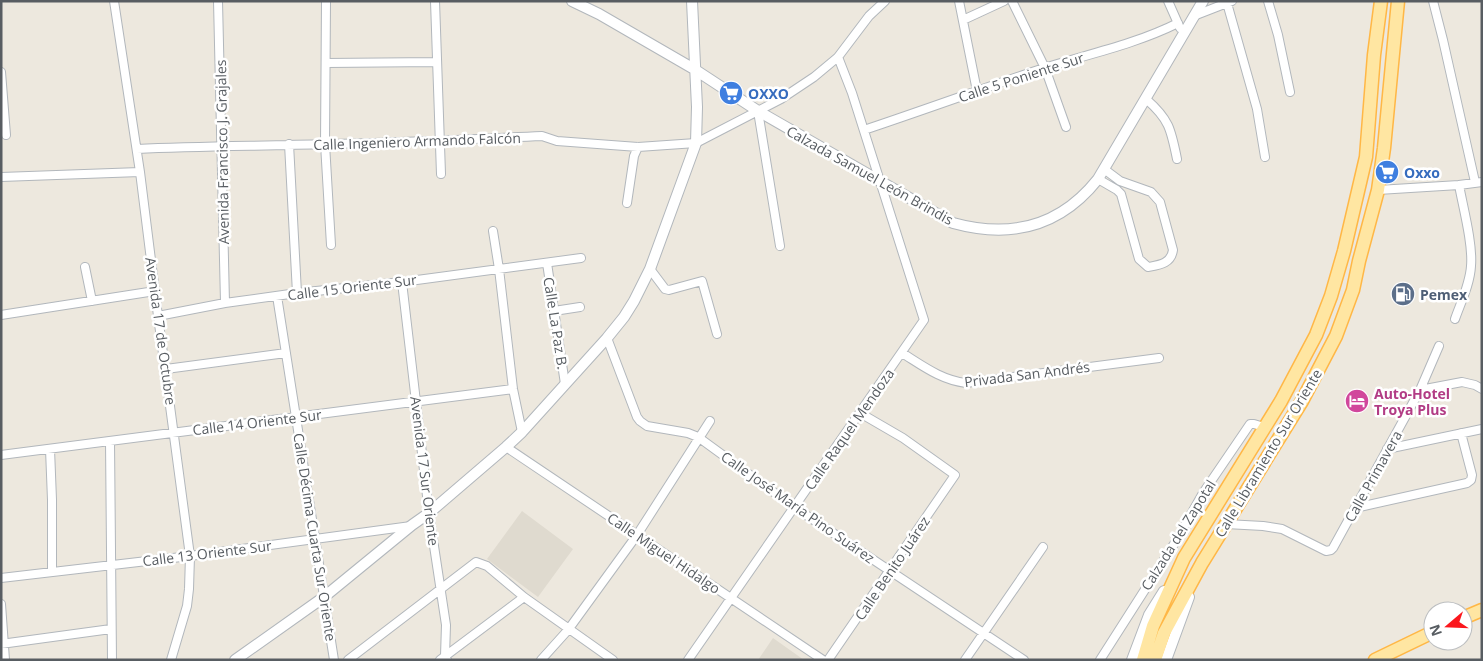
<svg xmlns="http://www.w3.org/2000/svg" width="1483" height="661" viewBox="0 0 1483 661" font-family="'Open Sans',sans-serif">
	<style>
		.education { fill: #dfdacf }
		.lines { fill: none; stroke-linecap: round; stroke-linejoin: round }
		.minor-casing { stroke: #b2b7bc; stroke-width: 10 }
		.tertiary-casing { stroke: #b2b7bc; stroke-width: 12 }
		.primary-casing { stroke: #ffb746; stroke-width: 15 }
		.minor { stroke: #fff; stroke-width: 8 }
		.tertiary { stroke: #fff; stroke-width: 10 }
		.primary { stroke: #ffe6a2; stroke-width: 12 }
		.labels { text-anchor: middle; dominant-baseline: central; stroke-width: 5; stroke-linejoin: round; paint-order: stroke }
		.street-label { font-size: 14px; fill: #585d62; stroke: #fff }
		.shop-label { font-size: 14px; font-weight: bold; fill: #366cbe; stroke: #fff; text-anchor: start }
		.service-label { font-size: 14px; font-weight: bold; fill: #4e5e75; stroke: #fff; text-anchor: start }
		.hotel-label { font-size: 14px; font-weight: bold; fill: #b23c85; stroke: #fff; text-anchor: start }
	</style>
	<rect width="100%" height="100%" fill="#ede8de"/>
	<path class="education" d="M 522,511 L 573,549 L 538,597 L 487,559 Z
		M 773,638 L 804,660 L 758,660 Z"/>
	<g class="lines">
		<g class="minor-casing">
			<path id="minor" d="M 114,1 L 140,172 L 158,316 L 190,556 L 189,589 L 187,606 L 171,660
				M 218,1 L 225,303
				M 326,1 L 325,144 L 331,245
				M 435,1 L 441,174
				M 959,1 L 977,91
				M 1012,1 L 1045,68 L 1066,127
				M 1168,1 L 1180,28
				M 1268,1 L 1278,35 L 1290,92
				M 1433,1 L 1443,40 L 1475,182
				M 1227,3 L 1257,109 L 1265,157
				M 1196,15 L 1232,1
				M 963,20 L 1004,1
				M 326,63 L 437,62
				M 1,72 L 6,135
				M 1146,99 C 1169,119 1171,129 1177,159
				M 758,111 L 780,246
				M 864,130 C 924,110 984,88 1044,68 C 1089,54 1136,44 1178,23
				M 289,144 L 297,293
				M 137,149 C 200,146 263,146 326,144 C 398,143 470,139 542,136 L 557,141 L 638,147 L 696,143 L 781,99 L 814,77 L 838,57 L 869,16 L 885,1
				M 1,177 L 140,172
				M 1098,179 L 1117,190 L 1121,194 L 1139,259 L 1148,267 C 1159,265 1171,264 1173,250 L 1160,202 L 1151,192 L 1120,181 L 1104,169
				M 1378,190 L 1459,185 L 1482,182
				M 627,203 L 634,156 L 638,147
				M 493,231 L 499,269 L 513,389 L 522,432
				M 547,263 L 565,384
				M 85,267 L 92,301
				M 650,269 L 665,289 L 669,290 L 702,281 L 717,334
				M 402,282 L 429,513 L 446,625 L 445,656 L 447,660
				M 277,296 L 334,660
				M 554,311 L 580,307
				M 1,315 L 155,291
				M 158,316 L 225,303 L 297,293 L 402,282 L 581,258
				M 1455,319 C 1461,302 1470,284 1471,266 C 1473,244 1463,207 1459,185
				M 607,338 L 637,417 L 640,421 L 647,426 L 688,433 L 698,437 L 794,507 L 1024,660
				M 902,353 C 923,366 941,380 966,383 L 1159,358
				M 166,369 L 286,353
				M 1420,390 L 1462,382 L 1475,385 L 1482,389
				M 110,441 L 112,660
				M 506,447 L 823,660
				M 50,449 L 52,500 L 52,572
				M 1387,449 L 1482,429
				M 1,455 L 513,389
				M 1355,508 L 1467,483 L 1471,480 L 1472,475 L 1461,433
				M 1226,524 L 1263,526 L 1282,529 L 1326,551 L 1331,550 L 1333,548 L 1420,390 L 1439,346
				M 1,578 L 190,556 L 411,526
				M 1,604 L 5,660
				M 1,644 L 111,629
				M 348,660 L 476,562 L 487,566 L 524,597 L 613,660
				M 440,660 L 524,597
				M 541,660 L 568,630 L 637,535 L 710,421
				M 688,660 L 924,320 L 852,93 L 838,57
				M 828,660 L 955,475 L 903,438 L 860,413
				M 965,660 L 1043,547
				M 1100,660 L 1176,541 L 1203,493 L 1250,424 L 1254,424 L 1264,427"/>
		</g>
		<g class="tertiary-casing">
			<path id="tertiary" d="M 572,1 L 599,14 L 694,69 L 758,111 L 953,223 C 1011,239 1060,227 1098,179 L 1203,1
				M 235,660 L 324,597 L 412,525 L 429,513 L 506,447 L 522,432 L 607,338 L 624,317 L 634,301 L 650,269 L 696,143 L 697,107 L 692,1
				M 1132,660 L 1149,615 L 1164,591
				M 1166,660 L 1189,597"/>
		</g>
		<g class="primary-casing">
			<path id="primary" d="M 1463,618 L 1482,610
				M 1143,660 L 1153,626 L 1184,558 L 1281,401 L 1316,335 L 1331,296 L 1344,251 L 1366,157 L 1374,55 L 1381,1
				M 1155,660 L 1164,633 L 1202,563 L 1302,401 L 1336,336 L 1353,290 L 1359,261 L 1378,190 L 1384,148 L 1398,1
				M 1375,660 L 1433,632"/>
		</g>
		<use href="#minor" class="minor"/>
		<use href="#tertiary" class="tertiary"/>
		<use href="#primary" class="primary"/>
	</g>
	<defs>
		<g id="supermarket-disc" transform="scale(1.25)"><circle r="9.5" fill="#3f7fe0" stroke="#fff"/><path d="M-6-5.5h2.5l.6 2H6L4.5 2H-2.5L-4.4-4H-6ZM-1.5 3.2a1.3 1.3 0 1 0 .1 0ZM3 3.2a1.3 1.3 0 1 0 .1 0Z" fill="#fff"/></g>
		<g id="fuel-disc" transform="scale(1.25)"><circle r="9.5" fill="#5c6f8a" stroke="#fff"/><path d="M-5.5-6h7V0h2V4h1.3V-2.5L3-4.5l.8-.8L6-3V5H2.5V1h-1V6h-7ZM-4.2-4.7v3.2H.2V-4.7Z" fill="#fff"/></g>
		<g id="hotel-disc" transform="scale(1.25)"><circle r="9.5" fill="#d1479c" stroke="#fff"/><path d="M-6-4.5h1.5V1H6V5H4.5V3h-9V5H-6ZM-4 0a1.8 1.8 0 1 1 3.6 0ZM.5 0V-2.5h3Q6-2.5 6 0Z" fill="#fff"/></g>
	</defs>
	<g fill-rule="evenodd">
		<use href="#supermarket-disc" x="731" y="93"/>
		<use href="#supermarket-disc" x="1387" y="172"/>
		<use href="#fuel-disc" x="1403" y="294"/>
		<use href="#hotel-disc" x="1357" y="401"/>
	</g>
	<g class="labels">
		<g class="street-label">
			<text transform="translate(1021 77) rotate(-18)">Calle 5 Poniente Sur</text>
			<text transform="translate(417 141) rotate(-2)">Calle Ingeniero Armando Falcón</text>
			<text transform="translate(222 152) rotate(-91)">Avenida Francisco J. Grajales</text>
			<text transform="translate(870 175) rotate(29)">Calzada Samuel León Brindis</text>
			<text transform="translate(352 287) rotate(-7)">Calle 15 Oriente Sur</text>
			<text transform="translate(556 323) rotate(81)">Calle La Paz B.</text>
			<text transform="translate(161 331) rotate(82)">Avenida 17 de Octubre</text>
			<text transform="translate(1027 374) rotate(-7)">Privada San Andrés</text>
			<text transform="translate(257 422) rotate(-7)">Calle 14 Oriente Sur</text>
			<text transform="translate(849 429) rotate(-55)">Calle Raquel Mendoza</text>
			<text transform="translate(1268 453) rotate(-59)">Calle Libramiento Sur Oriente</text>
			<text transform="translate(425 471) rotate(83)">Avenida 17 Sur Oriente</text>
			<text transform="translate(1373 476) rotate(-61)">Calle Primavera</text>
			<text transform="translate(798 507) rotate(35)">Calle José María Pino Suárez</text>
			<text transform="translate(1178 535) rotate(-58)">Calzada del Zapotal</text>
			<text transform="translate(315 537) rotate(81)">Calle Décima Cuarta Sur Oriente</text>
			<text transform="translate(207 553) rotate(-7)">Calle 13 Oriente Sur</text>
			<text transform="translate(664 553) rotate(34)">Calle Miguel Hidalgo</text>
			<text transform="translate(892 568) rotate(-56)">Calle Benito Juárez</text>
		</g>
		<g class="shop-label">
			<text x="748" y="93">OXXO</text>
			<text x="1404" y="172">Oxxo</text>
		</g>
		<g class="service-label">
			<text x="1420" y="294">Pemex</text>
		</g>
		<g class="hotel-label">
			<text x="1374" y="393">Auto-Hotel<tspan x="1374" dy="16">Troya Plus</tspan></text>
		</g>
	</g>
	<rect width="1483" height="661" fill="none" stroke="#585d62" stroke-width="5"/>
	<g transform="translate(1448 626) rotate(251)"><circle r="24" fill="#ffffff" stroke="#bcbec0"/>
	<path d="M0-4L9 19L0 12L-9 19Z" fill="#fb171d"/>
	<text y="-8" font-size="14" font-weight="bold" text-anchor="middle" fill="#585d62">N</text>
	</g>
</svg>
